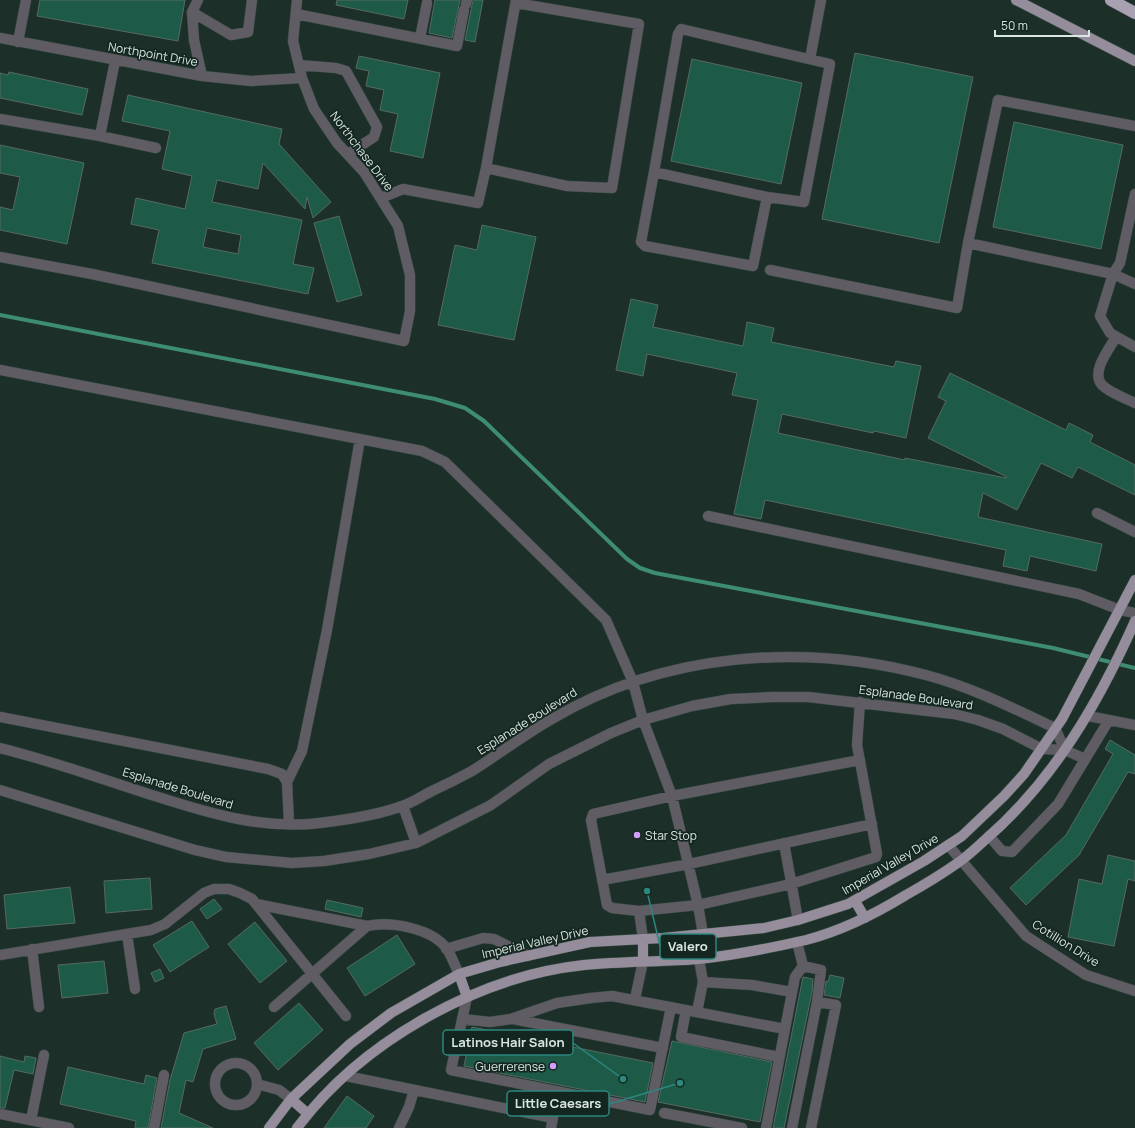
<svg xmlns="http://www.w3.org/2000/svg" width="1135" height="1128" viewBox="0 0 1135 1128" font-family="Manrope,sans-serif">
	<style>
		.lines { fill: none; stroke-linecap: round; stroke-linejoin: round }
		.stream { stroke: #3e8c72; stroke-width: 4 }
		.building { fill: #1e5a48; stroke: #556a62; fill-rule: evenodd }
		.minor-casing { stroke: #3a4d46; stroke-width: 11 }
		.major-casing { stroke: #3a4d46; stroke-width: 11 }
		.highway-casing { stroke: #3a4d46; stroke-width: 13 }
		.minor { stroke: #605c64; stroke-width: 10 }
		.major { stroke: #958d9c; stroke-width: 10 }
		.highway { stroke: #a9a0b2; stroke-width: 12 }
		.poi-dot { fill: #d29dfd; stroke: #13261f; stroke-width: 1.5 }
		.labels { text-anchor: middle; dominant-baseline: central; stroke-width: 3.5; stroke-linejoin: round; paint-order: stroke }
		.street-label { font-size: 12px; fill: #dae6e1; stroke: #13261f }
		.poi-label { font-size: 12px; fill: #dae6e1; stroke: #13261f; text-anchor: start }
		.leader { fill: none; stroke: #2d877f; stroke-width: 1.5 }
		.callout-dot { fill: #2d877f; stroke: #13261f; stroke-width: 1.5 }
		.callout { fill: #13261f; stroke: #2d877f; stroke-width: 1.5 }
		.callout-label { font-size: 13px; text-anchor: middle; font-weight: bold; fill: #dae6e1 }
	</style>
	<rect width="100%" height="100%" fill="#1c3029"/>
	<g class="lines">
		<path class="stream" d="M 0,315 L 435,399 L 465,408 L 484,421 L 627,559 L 640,568 L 655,573 L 1053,648 L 1135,668"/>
	</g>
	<path class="building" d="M 40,0 L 185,0 L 178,41 L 37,16 Z
		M 337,0 L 408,0 L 404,19 L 336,5 Z
		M 435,0 L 460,0 L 452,38 L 429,33 Z
		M 473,0 L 483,0 L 475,42 L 465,40 Z
		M 855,53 L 973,77 L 939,243 L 822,219 Z
		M 359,56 L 440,73 L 423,158 L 390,151 L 398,114 L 380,110 L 384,90 L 366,86 L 369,71 L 356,68 Z
		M 692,59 L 802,83 L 781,184 L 671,161 Z
		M 9,72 L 88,89 L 82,115 L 0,98 L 0,73 L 8,75 Z
		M 128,95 L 282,129 L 279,144 L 331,202 L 313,218 L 307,197 L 305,209 L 263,163 L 258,189 L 217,180 L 212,202 L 302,220 L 293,264 L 314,268 L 308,294 L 152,263 L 159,230 L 131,224 L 136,198 L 185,209 L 192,176 L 162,169 L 170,131 L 122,121 ZM 207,228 L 241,235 L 238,254 L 203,247 Z
		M 1014,122 L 1123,145 L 1101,249 L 993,227 Z
		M 0,145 L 84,163 L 67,244 L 0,230 L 0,207 L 13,210 L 20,177 L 0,173 Z
		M 339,216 L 362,295 L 337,302 L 314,223 Z
		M 482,225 L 536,237 L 514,340 L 438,325 L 455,245 L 477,250 Z
		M 631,299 L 658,305 L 653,327 L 743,346 L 747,322 L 774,328 L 771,342 L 894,367 L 896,361 L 921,366 L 906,438 L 874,431 L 873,433 L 782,414 L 778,433 L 905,460 L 905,458 L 1006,478 L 1007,477 L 928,438 L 946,401 L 938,397 L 950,373 L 1066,430 L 1069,423 L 1093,435 L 1090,442 L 1135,465 L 1135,495 L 1078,467 L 1072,478 L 1041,463 L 1017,510 L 983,493 L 978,517 L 1102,544 L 1096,571 L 1030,556 L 1027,571 L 1003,566 L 1006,550 L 765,500 L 761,519 L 734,514 L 758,400 L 732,395 L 737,373 L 647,354 L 643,376 L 616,370 Z
		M 1110,740 L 1135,755 L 1135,774 L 1128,772 L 1079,855 L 1026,905 L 1010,888 L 1066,835 L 1113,754 L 1105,749 Z
		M 1108,855 L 1135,861 L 1135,881 L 1128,879 L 1114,946 L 1068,937 L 1079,879 L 1102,884 Z
		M 150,878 L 152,909 L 106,913 L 104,881 Z
		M 70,887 L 75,923 L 7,929 L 4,895 Z
		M 214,899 L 222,909 L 207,919 L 200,909 Z
		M 327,900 L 363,908 L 361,917 L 325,909 Z
		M 192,921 L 209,947 L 170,972 L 153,945 Z
		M 255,922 L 287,961 L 260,983 L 228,944 Z
		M 397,935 L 415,964 L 365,996 L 347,968 Z
		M 104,961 L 108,993 L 62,998 L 58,965 Z
		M 160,969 L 164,978 L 155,982 L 151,973 Z
		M 830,975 L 844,978 L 840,998 L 824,995 L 826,981 L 828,982 Z
		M 803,977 L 813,979 L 812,992 L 784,1128 L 773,1128 Z
		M 299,1003 L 323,1030 L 278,1070 L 254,1043 Z
		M 226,1006 L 236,1039 L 203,1049 L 193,1082 L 186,1080 L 179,1113 L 213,1128 L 161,1128 L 170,1080 L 184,1033 L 217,1024 L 214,1014 L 215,1009 Z
		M 472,1027 L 653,1063 L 645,1102 L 464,1066 Z
		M 672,1041 L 772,1062 L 760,1122 L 658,1102 Z
		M 0,1056 L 24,1062 L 25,1056 L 36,1058 L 33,1074 L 14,1070 L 5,1108 L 0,1108 Z
		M 68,1067 L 144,1084 L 146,1075 L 157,1078 L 148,1128 L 135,1128 L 136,1121 L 60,1104 Z
		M 347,1096 L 374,1116 L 366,1128 L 324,1128 Z"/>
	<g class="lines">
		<g class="minor-casing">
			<path id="minor" d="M 198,0 L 192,12 L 194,40 L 202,76
				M 466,4 L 467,0
				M 192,12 L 231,35 L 248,32 L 252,0
				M 296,14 L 457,46 L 464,10
				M 681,29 L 830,64 L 804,202 L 767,197 L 654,172 L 678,34 Z
				M 0,38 L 202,76 L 251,81 L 302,78
				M 420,38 L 427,3
				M 18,42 L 26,0
				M 810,59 L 821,0
				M 299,65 L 336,68 L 346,71 L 377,127 L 374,137 L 348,154
				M 0,119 L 100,136 L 115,61
				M 1135,126 L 998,100 L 968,243 L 1113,274 L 1120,263 L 1135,194
				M 100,136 L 156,148
				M 486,168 L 567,186 L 612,188 L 639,24 L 516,3
				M 654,172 L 641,242 L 645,246 L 753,266 L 767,197
				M 381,198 L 403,189 L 478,203 L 486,168 L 516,0
				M 0,257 L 92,274 L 404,341 L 410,311 L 410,275 L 398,226 L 364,172 L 337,143 L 314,109 L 302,78 L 293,41 L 297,0
				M 770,270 L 957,308 L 968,243
				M 1135,284 L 1113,274 L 1100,316 L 1110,333 L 1135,347
				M 1116,337 C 1110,348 1090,372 1102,385 C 1110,393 1125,398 1135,403
				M 0,370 L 422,451 L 445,462 L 606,620 L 633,682 L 643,720 L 672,796 L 698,905 L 703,934
				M 1097,513 L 1135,532
				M 708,516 L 1079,594 L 1120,610 L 1135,613
				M 1088,716 L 1135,725
				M 0,717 L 268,769 L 282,774 L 287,782
				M 0,748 C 53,761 104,780 155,796 C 208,813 263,830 320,823 C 345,820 378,815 402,806 C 412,803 422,796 432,791 C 445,785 459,778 472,771 C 499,754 524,735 552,719 C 663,653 802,642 926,675 C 971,687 1013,708 1055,728 L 1065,750
				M 0,790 L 195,850 L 226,857 L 292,863 L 324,861 L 369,854 L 416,843 L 491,805 L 549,764 L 611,733 L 643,720 L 692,706 L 731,699 L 772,697 L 808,697 L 954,714 L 978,720 L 1003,729 L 1042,749 L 1065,750 L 1085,759
				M 403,806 L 416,843
				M 289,824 L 287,782 L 302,751 L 327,630 L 360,439
				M 989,836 L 1002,851 L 1012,852 L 1058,804 L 1109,720
				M 784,843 L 798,920
				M 948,845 L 1026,936 L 1086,975 L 1135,991
				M 602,880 L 689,864 L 872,824
				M 256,904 L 367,926 C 390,921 432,928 447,949 C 452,957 455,966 459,974
				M 639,911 L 612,908 L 607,905 L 591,820 L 593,814 L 672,796 L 860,760
				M 127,934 L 135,989
				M 643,939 L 639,911 L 698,905 L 791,884 L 876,857 L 877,854 L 857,745 L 860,702
				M 797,942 L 803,966
				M 32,949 L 39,1007
				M 446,949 L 483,938 L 494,939 L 528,956
				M 0,955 L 151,930 L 165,924 L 204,893 L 214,889 L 229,889 L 240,893 L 252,899 L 346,1016
				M 703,982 L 752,985 L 792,992
				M 467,997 L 451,1070 L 650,1110 L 671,1007
				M 635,999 L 643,961
				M 274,1007 L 367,926
				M 686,1010 L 681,1037 L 779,1057
				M 697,1012 L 703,982 L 699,959
				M 462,1019 L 490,1022 L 511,1019 L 557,1003 L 591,998 L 612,996 L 785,1029
				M 513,1019 L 663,1048
				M215 1084a21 21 0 1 1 42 0a21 21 0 1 1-42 0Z
				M 346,1076 L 553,1118 L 551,1128
				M 257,1084 L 279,1090 L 291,1099
				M 664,1113 L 742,1128
				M 0,1114 L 69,1128
				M 31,1120 L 44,1055
				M 154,1128 L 164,1075
				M 399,1128 L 409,1107 L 414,1090
				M 766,1128 L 795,977 L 803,966 L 821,970 L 817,1002 L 792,1128
				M 811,1128 L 836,1005 L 817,1002"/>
		</g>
		<g class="major-casing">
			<path id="major" d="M 1016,0 L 1135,61
				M 855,901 L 865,918
				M 643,961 L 643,939
				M 459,974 L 467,997
				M 291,1099 L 308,1114
				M 269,1128 L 291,1099 L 350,1044 L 391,1013 L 459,974 L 500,962 L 590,942 L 663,938 L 764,928 L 798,920 L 848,904 L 924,861 L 962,836 L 1004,796 L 1024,774 L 1062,719 L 1135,580
				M 297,1128 C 361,1042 478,976 584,965 C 622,961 661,962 699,959 C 735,955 771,948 806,940 C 841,931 875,914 906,895 C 924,885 942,874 959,862 C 969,855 977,847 986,839 C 1054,780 1099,702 1135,621"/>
		</g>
		<g class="highway-casing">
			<path id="highway" d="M 1111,0 L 1135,13"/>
		</g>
		<use href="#minor" class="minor"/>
		<use href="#major" class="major"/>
		<use href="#highway" class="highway"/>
	</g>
	<g class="poi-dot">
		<circle cx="637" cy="835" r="4"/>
		<circle cx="553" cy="1066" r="4"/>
	</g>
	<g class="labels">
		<g class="street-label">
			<text transform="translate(153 54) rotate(10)">Northpoint Drive</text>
			<text transform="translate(362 151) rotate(53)">Northchase Drive</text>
			<text transform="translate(916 697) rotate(8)">Esplanade Boulevard</text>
			<text transform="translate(527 721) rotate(-32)">Esplanade Boulevard</text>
			<text transform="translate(178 788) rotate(17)">Esplanade Boulevard</text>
			<text transform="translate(890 864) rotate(-30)">Imperial Valley Drive</text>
			<text transform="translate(535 942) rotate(-13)">Imperial Valley Drive</text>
			<text transform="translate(1066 943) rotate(32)">Cotillion Drive</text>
		</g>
		<g class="poi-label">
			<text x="645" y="835">Star Stop</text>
			<text x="545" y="1066" text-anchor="end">Guerrerense</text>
		</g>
	</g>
	<path class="leader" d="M647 891L660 946M623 1079L573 1043M680 1083L609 1104"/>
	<g class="callout-dot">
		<circle cx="647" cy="891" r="4"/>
		<circle cx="623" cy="1079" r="4"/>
		<circle cx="680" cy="1083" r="4"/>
	</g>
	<g class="callout">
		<rect x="660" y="934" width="56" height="25" rx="4"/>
		<rect x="443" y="1030" width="130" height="25" rx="4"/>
		<rect x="507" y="1091" width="102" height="25" rx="4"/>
	</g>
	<g class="callout-label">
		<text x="688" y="951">Valero</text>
		<text x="508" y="1047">Latinos Hair Salon</text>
		<text x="558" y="1108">Little Caesars</text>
	</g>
	<path d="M995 30v6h94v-6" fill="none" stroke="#dae6e1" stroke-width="2"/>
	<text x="1001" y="30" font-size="12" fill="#dae6e1" stroke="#13261f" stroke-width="3" paint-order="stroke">50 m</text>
</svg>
